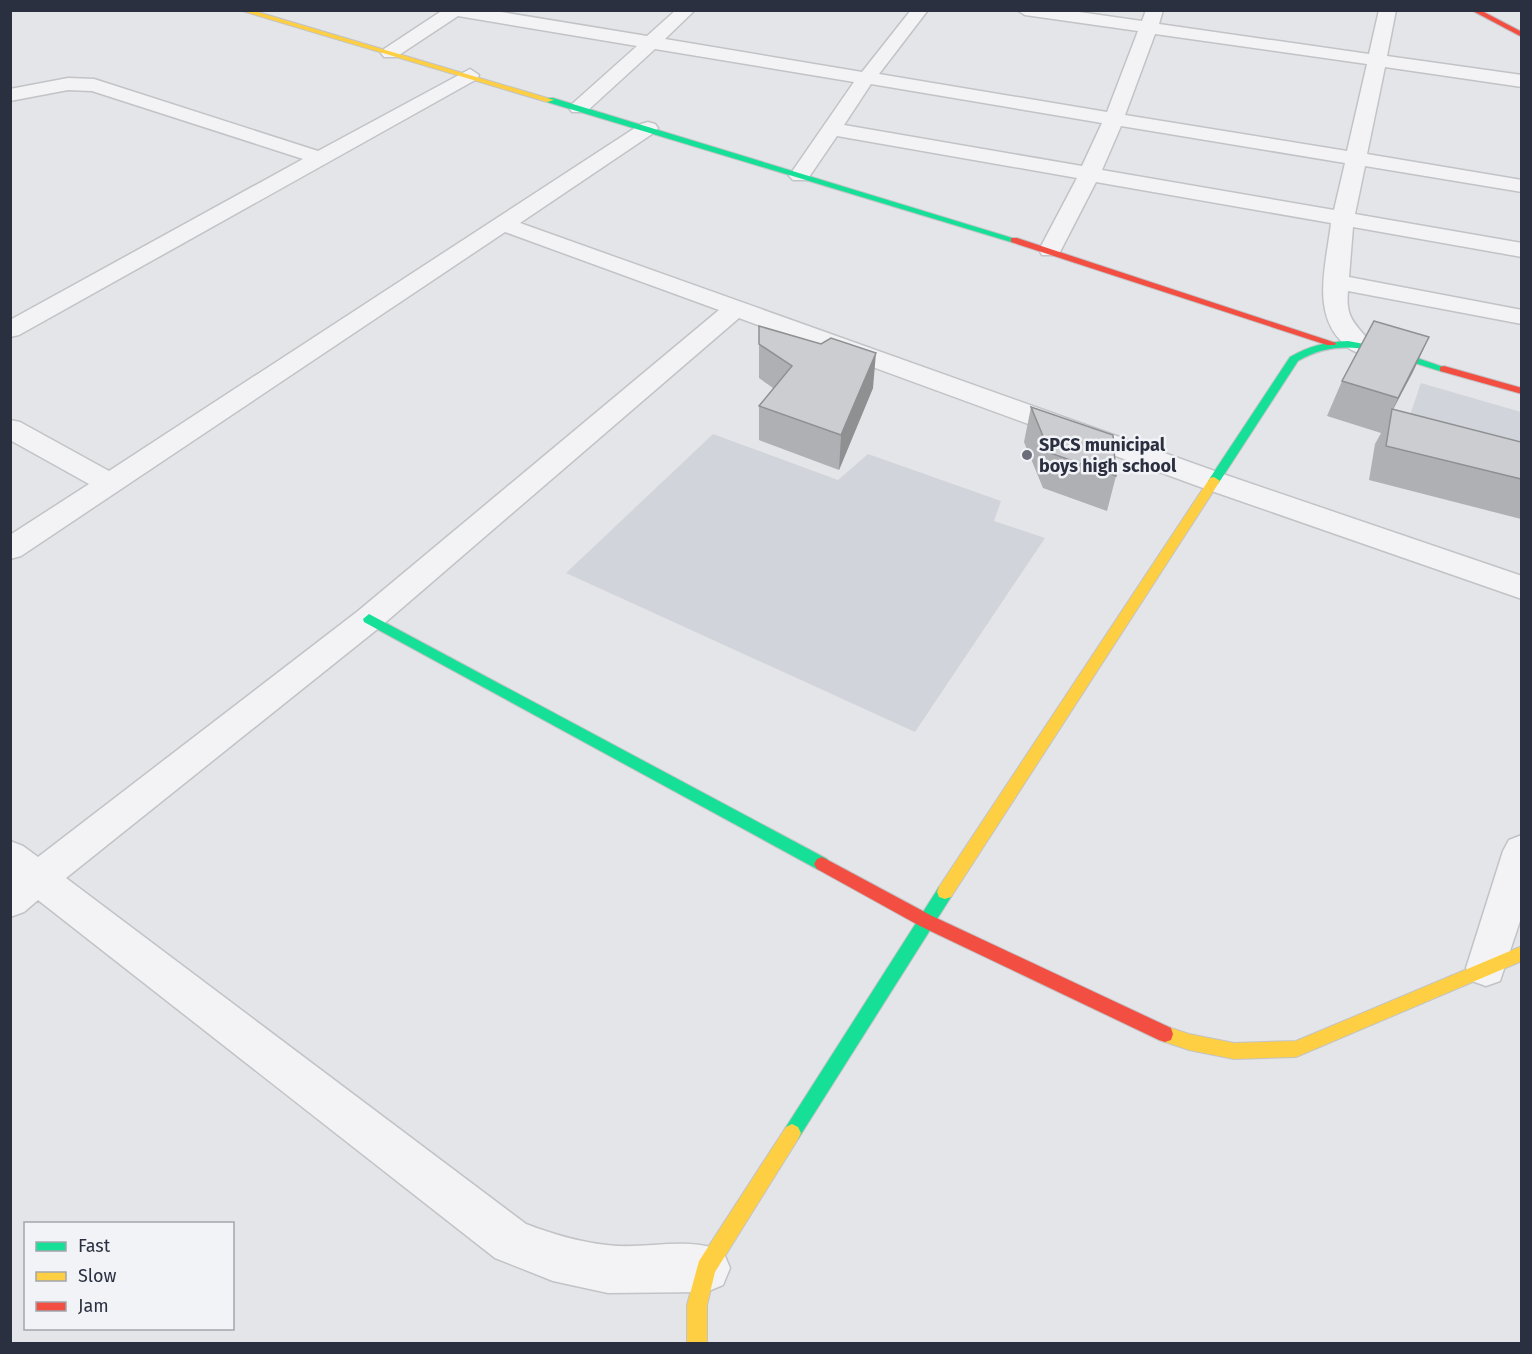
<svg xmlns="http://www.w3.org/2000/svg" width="1532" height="1354" viewBox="0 0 1532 1354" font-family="'Fira Sans',sans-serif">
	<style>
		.built { fill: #d2d4db }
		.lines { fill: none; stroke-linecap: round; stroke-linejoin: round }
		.street-casing { stroke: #c2c3c6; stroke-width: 3 }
		.fast-casing { stroke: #c2c3c6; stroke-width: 2 }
		.slow-casing { stroke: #c2c3c6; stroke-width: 2 }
		.jam-casing { stroke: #c2c3c6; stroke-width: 2 }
		.street { fill: #f3f3f5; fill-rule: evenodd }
		.fast { fill: #16e098; fill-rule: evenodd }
		.slow { fill: #ffcf43; fill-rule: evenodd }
		.jam { fill: #f24e42; fill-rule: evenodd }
		.wall { fill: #afb0b3 }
		.shaded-wall { fill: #8f9092 }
		.building { fill: #cccdd0; stroke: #8f9092; stroke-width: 1.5 }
		.poi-dot { fill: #6c6f7b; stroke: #f2f3f7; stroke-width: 2 }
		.labels { text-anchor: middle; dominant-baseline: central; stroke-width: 5; stroke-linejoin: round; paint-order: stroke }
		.poi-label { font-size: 18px; font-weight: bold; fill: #2b3041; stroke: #f2f3f7; text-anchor: start }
	</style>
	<rect width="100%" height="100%" fill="#e4e5e8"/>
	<path class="built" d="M 1421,383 L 1521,412 L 1521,469 L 1402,438 Z
		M 713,434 L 838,480 L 868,454 L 1001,501 L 994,521 L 1045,538 L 915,732 L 566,573 Z"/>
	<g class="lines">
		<g class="street-casing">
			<path id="street" d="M 443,10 L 489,10 L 647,36 L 676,10 L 695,10 L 665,39 L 862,72 L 911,10 L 928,10 L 879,74 L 1107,112 L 1138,31 L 1025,15 L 1017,10 L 1065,10 L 1142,21 L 1146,10 L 1163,10 L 1159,24 L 1369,54 L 1379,10 L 1396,10 L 1387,56 L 1522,75 L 1522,87 L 1385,67 L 1367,154 L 1522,180 L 1522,192 L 1365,166 L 1355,214 L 1522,243 L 1522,257 L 1353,227 L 1349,277 L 1522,310 L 1522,324 L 1348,291 C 1345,321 1357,324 1373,346 L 1369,351 C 1355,355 1350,350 1341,341 C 1311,310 1327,261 1331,223 L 1096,182 L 1061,250 L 1058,255 L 1042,255 L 1039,250 L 1077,178 L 837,136 L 807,180 L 793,180 L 789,176 L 854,82 L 655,49 L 586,112 L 572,112 L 569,108 L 572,104 L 637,46 L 458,16 L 396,57 L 384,57 L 381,53 L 384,49 ZM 1155,34 L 1367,64 L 1347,151 L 1125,115 ZM 871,84 L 1102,123 L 1082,166 L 844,125 ZM 1121,126 L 1345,163 L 1334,210 L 1102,170 Z
				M 470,69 L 479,75 L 477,79 L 19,335 L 10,337 L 10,320 L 303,159 L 92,91 L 68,90 L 10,101 L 10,89 L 68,78 L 94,79 L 318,151 Z
				M 648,122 L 655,124 L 658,128 L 655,132 L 520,223 L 1223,474 L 1522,576 L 1522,599 L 1203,488 L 739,318 L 380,627 L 66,878 L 526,1224 C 552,1234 579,1242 607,1245 C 645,1250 686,1236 723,1251 L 730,1268 L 723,1285 L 706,1292 L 608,1293 L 553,1281 L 495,1258 L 38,900 L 24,912 L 10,917 L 10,841 L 23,846 L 38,857 L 358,611 L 719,310 L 505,232 L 21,556 L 10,559 L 10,535 L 89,484 L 10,440 L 10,420 L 20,422 L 109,471 L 641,124 Z
				M 1522,835 L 1522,915 L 1500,981 L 1486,986 L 1472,981 L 1466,968 L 1503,851 L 1509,840 Z"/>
		</g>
		<g class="fast-casing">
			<path id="fast" d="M 547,98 L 553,98 L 1019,240 L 1011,242 L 547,102 Z
				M 1348,341 L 1391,349 L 1449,369 L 1444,372 C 1393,359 1349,331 1298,361 L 1218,484 L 1210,484 L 1208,481 L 1290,357 C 1309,346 1326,342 1348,341 Z
				M 369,614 L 827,859 L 830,864 L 827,869 L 822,871 L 817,869 L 364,622 L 363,619 Z
				M 945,885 L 951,887 L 953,892 L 951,897 L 798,1139 L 792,1142 L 786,1139 L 783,1133 L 786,1127 L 939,887 Z"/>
		</g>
		<g class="slow-casing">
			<path id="slow" d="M 239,10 L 251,10 L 554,100 L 547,102 Z
				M 1214,477 L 1220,481 L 951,897 L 945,899 L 939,897 L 937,892 L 939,887 L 1210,478 Z
				M 1522,946 L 1522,961 L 1296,1057 L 1234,1059 L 1189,1050 L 1159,1040 L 1157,1034 L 1159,1028 L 1165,1026 L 1189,1034 L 1234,1043 L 1296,1041 Z
				M 792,1124 L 798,1127 L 801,1133 L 798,1139 L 715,1272 L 707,1305 L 707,1344 L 687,1344 L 687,1305 L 699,1261 L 786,1127 Z"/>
		</g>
		<g class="jam-casing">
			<path id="jam" d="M 1471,10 L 1480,10 L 1522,32 L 1522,37 Z
				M 1011,238 L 1017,238 L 1336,343 L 1335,345 L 1327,345 L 1011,242 Z
				M 1444,366 L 1522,388 L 1522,394 L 1440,371 L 1440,367 Z
				M 822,857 L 932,916 L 1171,1028 L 1173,1034 L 1171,1040 L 1165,1042 L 1159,1040 L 920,926 L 817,869 L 814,864 L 817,859 Z"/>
		</g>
		<use href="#street" class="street"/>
		<use href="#fast" class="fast"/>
		<use href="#slow" class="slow"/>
		<use href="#jam" class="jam"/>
	</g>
	<path class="wall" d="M 759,326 L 873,388 L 839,470 L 759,440 L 759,406 L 773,388 L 759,378 Z
		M 1429,337 L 1393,410 L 1521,442 L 1521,519 L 1369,480 L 1375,444 L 1381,433 L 1327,416 L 1342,381 Z
		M 1031,407 L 1116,476 L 1107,511 L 1043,488 L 1024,442 Z"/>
	<path class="shaded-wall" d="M 1429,337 L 1413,372 L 1391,413 L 1398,398 Z
		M 876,353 L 873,388 L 839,470 L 841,435 Z"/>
	<path class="building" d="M 1374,321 L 1429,337 L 1398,398 L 1342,381 Z
		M 759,326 L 821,344 L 831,338 L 876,353 L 841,435 L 759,406 L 792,366 L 759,344 Z
		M 1031,407 L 1113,435 L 1116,476 L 1050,453 Z
		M 1392,409 L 1521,442 L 1521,479 L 1386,446 Z"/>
	<circle class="poi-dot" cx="1027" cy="455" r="6"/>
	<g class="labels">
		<g class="poi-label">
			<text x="1039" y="445">SPCS municipal<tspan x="1039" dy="21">boys high school</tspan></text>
		</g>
	</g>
	<rect width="1532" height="1354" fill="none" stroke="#2b3041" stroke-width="24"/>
	<rect x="24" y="1222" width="210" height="108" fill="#f2f3f7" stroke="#a2a5ae" stroke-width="1.5"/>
	<rect x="36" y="1242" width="30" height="9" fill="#16e098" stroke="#a2a5ae" stroke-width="1.5"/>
	<text x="78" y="1252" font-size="18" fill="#2b3041">Fast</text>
	<rect x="36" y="1272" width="30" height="9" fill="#ffcf43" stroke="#a2a5ae" stroke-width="1.5"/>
	<text x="78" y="1282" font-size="18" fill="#2b3041">Slow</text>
	<rect x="36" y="1302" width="30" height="9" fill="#f24e42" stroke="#a2a5ae" stroke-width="1.5"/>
	<text x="78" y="1312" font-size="18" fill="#2b3041">Jam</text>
</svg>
